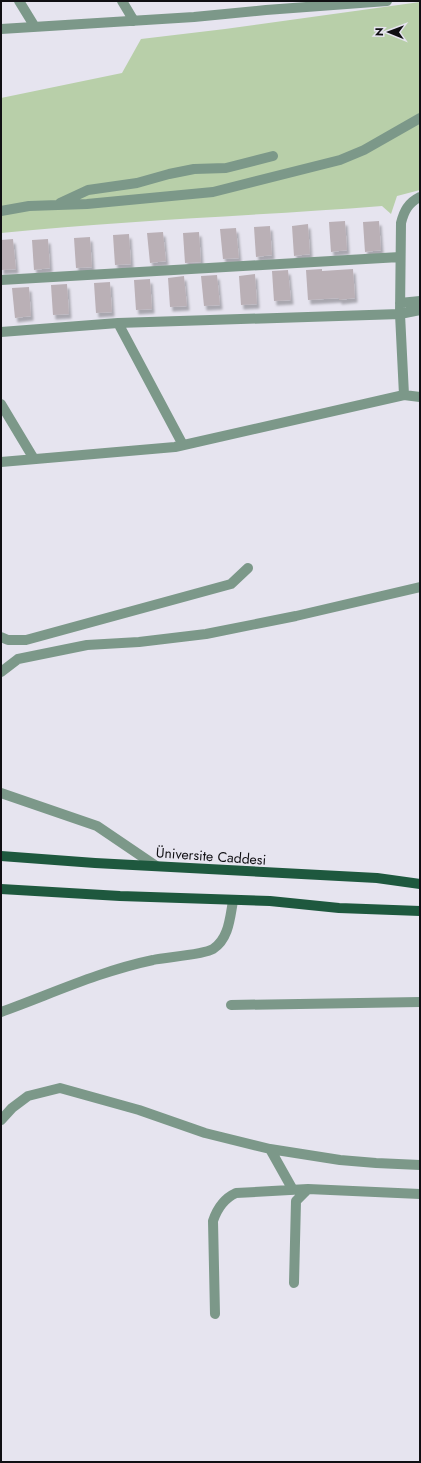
<svg xmlns="http://www.w3.org/2000/svg" width="421" height="1463" viewBox="0 0 421 1463" font-family="Jost,sans-serif">
	<style>
		.green { fill: #b8cfa9 }
		.building { fill: #bab0b6; filter: url(#shadow) }
		.lines { fill: none; stroke-linecap: round; stroke-linejoin: round }
		.minor { stroke: #7c9889; stroke-width: 10 }
		.major { stroke: #1e583e; stroke-width: 10 }
		.labels { text-anchor: middle; dominant-baseline: central; stroke-width: 3.5; stroke-linejoin: round; paint-order: stroke }
		.street-label { font-size: 14px; fill: #100f13; stroke: #e6e4ef }
	</style>
	<defs>
		<filter id="shadow"><feDropShadow dx="2.5" dy="4.5" stdDeviation="1" flood-color="#0004"/></filter>
	</defs>
	<rect width="100%" height="100%" fill="#e6e4ef"/>
	<path class="green" d="M 420,2 L 420,190 L 397,196 L 391,214 L 382,206 C 255,216 128,220 1,233 L 1,98 L 122,73 L 141,39 L 225,29 Z"/>
	<path class="building" d="M 345,221 L 347,250 L 331,252 L 329,222 Z
		M 379,221 L 381,250 L 365,252 L 363,222 Z
		M 308,224 L 310,254 L 294,256 L 292,226 Z
		M 270,226 L 272,255 L 256,257 L 254,227 Z
		M 236,228 L 239,258 L 223,259 L 220,229 Z
		M 163,232 L 166,261 L 150,263 L 147,233 Z
		M 199,232 L 201,262 L 185,263 L 183,233 Z
		M 129,234 L 131,264 L 115,265 L 113,235 Z
		M 90,237 L 92,267 L 76,268 L 74,238 Z
		M 13,239 L 16,269 L 1,270 L 1,240 Z
		M 48,239 L 50,268 L 34,270 L 32,240 Z
		M 322,269 L 322,271 L 353,269 L 355,298 L 339,300 L 339,298 L 308,300 L 306,270 Z
		M 288,270 L 291,300 L 274,301 L 272,271 Z
		M 255,274 L 257,304 L 241,305 L 239,276 Z
		M 217,275 L 220,305 L 204,306 L 201,276 Z
		M 184,276 L 187,306 L 170,307 L 168,278 Z
		M 150,279 L 152,309 L 136,310 L 134,280 Z
		M 110,282 L 112,312 L 96,313 L 94,283 Z
		M 67,284 L 69,314 L 53,315 L 51,285 Z
		M 29,287 L 31,316 L 15,318 L 12,288 Z"/>
	<g class="lines">
		<path class="minor" d="M 19,1 L 35,27
			M 122,1 L 134,21
			M 1,29 L 194,17 L 266,10 L 387,1
			M 420,197 C 408,203 404,211 401,223 L 400,314 L 420,310
			M 60,203 L 88,190 L 137,183 L 169,174 L 194,169 L 226,168 L 273,156
			M 1,211 L 29,206 L 87,204 L 213,192 L 340,160 L 364,150 L 420,118
			M 1,280 L 400,257
			M 400,303 L 420,301
			M 118,323 L 183,445
			M 1,332 L 118,323 L 400,314 L 404,395 L 420,397
			M 1,404 L 34,459
			M 1,462 L 175,447 L 404,395
			M 1,637 L 8,640 L 26,640 L 231,584 L 248,568
			M 1,672 L 18,659 L 87,645 L 139,642 L 206,634 L 296,616 L 420,587
			M 1,793 L 97,826 L 156,866
			M 231,1005 L 420,1002
			M 1,1012 C 51,994 100,971 153,960 C 166,957 203,955 213,949 C 229,939 230,917 233,901
			M 1,1120 L 12,1108 L 28,1096 L 60,1088 L 139,1110 L 205,1133 L 270,1149 L 340,1160 L 376,1163 L 420,1165
			M 270,1149 L 293,1190
			M 294,1283 L 296,1201 L 308,1189 L 420,1194
			M 215,1314 L 213,1221 C 217,1209 225,1198 236,1193 L 308,1189"/>
		<path class="major" d="M 1,856 L 95,863 L 377,878 L 420,884
			M 1,889 L 120,896 L 270,901 L 339,908 L 420,911"/>
	</g>
	<g class="labels">
		<g class="street-label">
			<text transform="translate(211 856) rotate(4)">Üniversite Caddesi</text>
		</g>
	</g>
	<rect width="421" height="1463" fill="none" stroke="#100f13" stroke-width="4"/>
	<g transform="translate(389 32) rotate(271)" stroke="#e6e4ef" stroke-width="3" paint-order="stroke">
	<path d="M0-3L7 15L0 10L-7 15Z" fill="#100f13"/>
	<text y="-6" font-size="11" font-weight="bold" text-anchor="middle" fill="#100f13">N</text>
	</g>
</svg>
